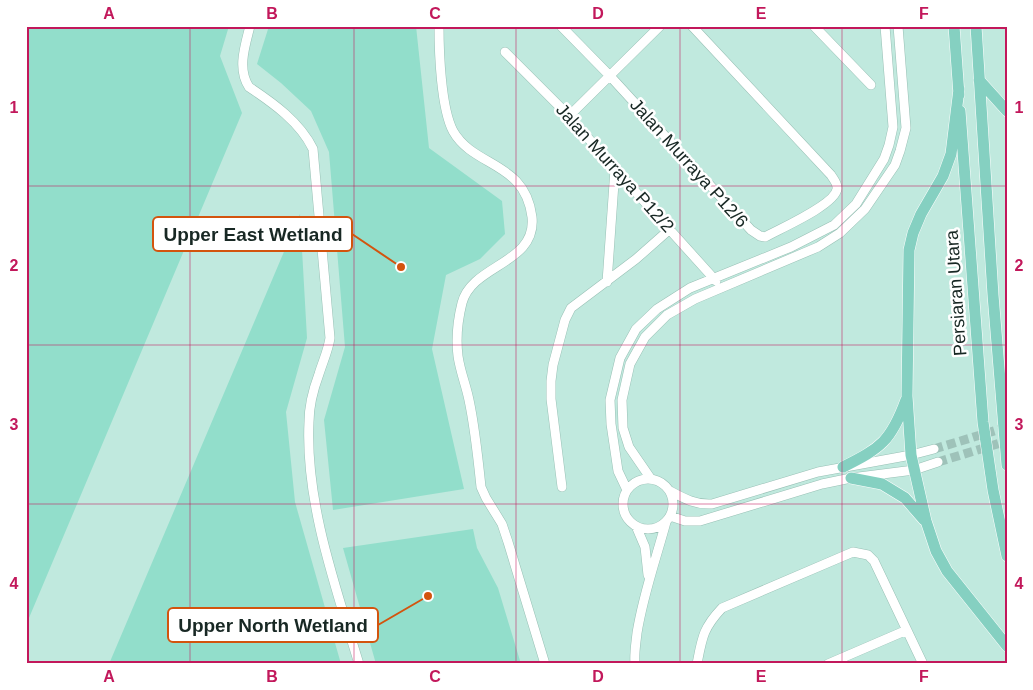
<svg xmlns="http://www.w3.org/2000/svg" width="1033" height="690" viewBox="0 0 1033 690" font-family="Arial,sans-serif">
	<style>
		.green { fill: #92decb }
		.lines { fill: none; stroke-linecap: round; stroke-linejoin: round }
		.minor-tunnel { stroke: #9ec2b9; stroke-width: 9; stroke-dasharray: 9 4.5; stroke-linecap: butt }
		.minor-casing { stroke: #98c0b5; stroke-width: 10 }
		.major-casing { stroke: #fff; stroke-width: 12 }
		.minor { stroke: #fff; stroke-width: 9 }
		.major { stroke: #85d0c1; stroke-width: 11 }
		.grid { fill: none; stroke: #c2185b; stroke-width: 1; stroke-opacity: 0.55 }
		.labels { text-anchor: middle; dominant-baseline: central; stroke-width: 5; stroke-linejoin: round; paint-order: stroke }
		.street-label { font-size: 18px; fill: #182824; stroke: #fff }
		.leader { fill: none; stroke: #d3540e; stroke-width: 2 }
		.callout-dot { fill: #d3540e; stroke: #fff; stroke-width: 2 }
		.callout { fill: #fff; stroke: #d3540e; stroke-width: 2 }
		.callout-label { font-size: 19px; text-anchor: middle; font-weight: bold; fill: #182824 }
		.neatline { fill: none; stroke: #c2185b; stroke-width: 2 }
		.grid-label { font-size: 16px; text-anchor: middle; font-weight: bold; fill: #c2185b }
	</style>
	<rect width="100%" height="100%" fill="#c0e9de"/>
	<path class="green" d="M 26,26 L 229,26 L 220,56 L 242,113 L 26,625 Z
		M 269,26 L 416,26 L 429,148 L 502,201 L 505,234 L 480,259 L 446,275 L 432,349 L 464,489 L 333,510 L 324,420 L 345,347 L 329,152 L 311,111 L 281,83 L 257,64 Z
		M 300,214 L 307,338 L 286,412 L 295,502 L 341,664 L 109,664 Z
		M 473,529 L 477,548 L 498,588 L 521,664 L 376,664 L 343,548 Z"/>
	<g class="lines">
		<path class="minor-tunnel" d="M 934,449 L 1007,427
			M 938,462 L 1007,441"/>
		<g class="minor-casing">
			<path id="minor" d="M 250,26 C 245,46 237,69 249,87 C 273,103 300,122 313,149 L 330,338 C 328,351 323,361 319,374 C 313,390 309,406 309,422 C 305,502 336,588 359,664
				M 439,26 C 439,53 441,108 453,131 C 474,168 525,161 532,217 C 537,264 472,264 462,303 C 458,319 456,340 458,356 C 460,371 466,385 469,400 C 475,428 478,458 481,487 L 486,498 L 502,524 L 508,542 L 545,664
				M 561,26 L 610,76 L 751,230 L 760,236 L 765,237 C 779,229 835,205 837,189 C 838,184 834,180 831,175 L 692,26
				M 814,26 L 871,85
				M 505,52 L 569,116 L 615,169 L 716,281
				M 569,116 L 660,26
				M 607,282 L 615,169
				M 651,479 L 629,447 L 623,428 L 622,400 L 630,364 L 645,337 L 667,315 L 695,299 L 818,247 L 840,233 L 865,209 L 895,165 L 900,151 L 906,128 L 898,26
				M623 504a25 25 0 1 1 50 0a25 25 0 1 1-50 0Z
				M 562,487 L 551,399 L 551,381 L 553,365 L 565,320 L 571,308 L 636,259 L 670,229
				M 627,490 L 618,471 L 611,424 L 610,400 L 620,358 L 636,329 L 657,309 L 690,288 L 791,247 L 834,225 L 856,204 L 884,159 L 889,145 L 893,127 L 885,26
				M 670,491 C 685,499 696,505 712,504 L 818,472 L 911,455 L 934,449
				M 670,516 L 685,521 L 700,521 L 822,484 L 851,478 L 914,470 L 938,462
				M 636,526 L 645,547 L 648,575
				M 635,664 C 634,653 636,643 637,633 C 643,595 656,559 666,522
				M 697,664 C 702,638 703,628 722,608 L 853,552 L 868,555 L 874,561 L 923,664
				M 828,664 L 907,630"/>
		</g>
		<g class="major-casing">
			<path id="major" d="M 954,26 L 959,95
				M 976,26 L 993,295 L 1007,465
				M 979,80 L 1007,111
				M 959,89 L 951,154 L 943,176 L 921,214 L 913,233 L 909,250 L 907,396 L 911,455 L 926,521 L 936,551 L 947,571 L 1007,646
				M 960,111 L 983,422 L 993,490 L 1007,556
				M 843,467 C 881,448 891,441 906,400
				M 851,478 L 882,484 L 905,498 L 924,520"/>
		</g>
		<use href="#minor" class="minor"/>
		<use href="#major" class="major"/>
	</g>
	<path class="grid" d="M 190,26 L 190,664M 354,26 L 354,664M 516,26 L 516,664M 680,26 L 680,664M 842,26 L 842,664M 26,186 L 1007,186M 26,345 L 1007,345M 26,504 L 1007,504"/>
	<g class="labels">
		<g class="street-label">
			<text transform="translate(689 163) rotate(48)">Jalan Murraya P12/6</text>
			<text transform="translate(615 168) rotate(48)">Jalan Murraya P12/2</text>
			<text transform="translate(956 293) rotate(-94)">Persiaran Utara</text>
		</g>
	</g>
	<path class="leader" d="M401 267L352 234M428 596L378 625"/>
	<g class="callout-dot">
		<circle cx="401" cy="267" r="5"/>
		<circle cx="428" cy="596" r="5"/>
	</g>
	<g class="callout">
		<rect x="153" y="217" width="199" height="34" rx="5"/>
		<rect x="168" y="608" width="210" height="34" rx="5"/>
	</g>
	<g class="callout-label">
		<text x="253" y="241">Upper East Wetland</text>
		<text x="273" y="632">Upper North Wetland</text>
	</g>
	<rect width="1033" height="690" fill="none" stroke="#ffffff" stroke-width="55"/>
	<rect x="28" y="28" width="978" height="634" class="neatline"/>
	<g class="grid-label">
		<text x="109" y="19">A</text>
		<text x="272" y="19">B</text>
		<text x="435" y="19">C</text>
		<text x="598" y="19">D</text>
		<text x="761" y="19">E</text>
		<text x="924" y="19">F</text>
		<text x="14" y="113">1</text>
		<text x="1019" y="113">1</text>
		<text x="14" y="271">2</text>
		<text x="1019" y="271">2</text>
		<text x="14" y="430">3</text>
		<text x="1019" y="430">3</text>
		<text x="14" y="589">4</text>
		<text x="1019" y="589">4</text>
		<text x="109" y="682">A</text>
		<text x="272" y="682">B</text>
		<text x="435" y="682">C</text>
		<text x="598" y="682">D</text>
		<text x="761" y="682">E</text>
		<text x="924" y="682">F</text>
	</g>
</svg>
